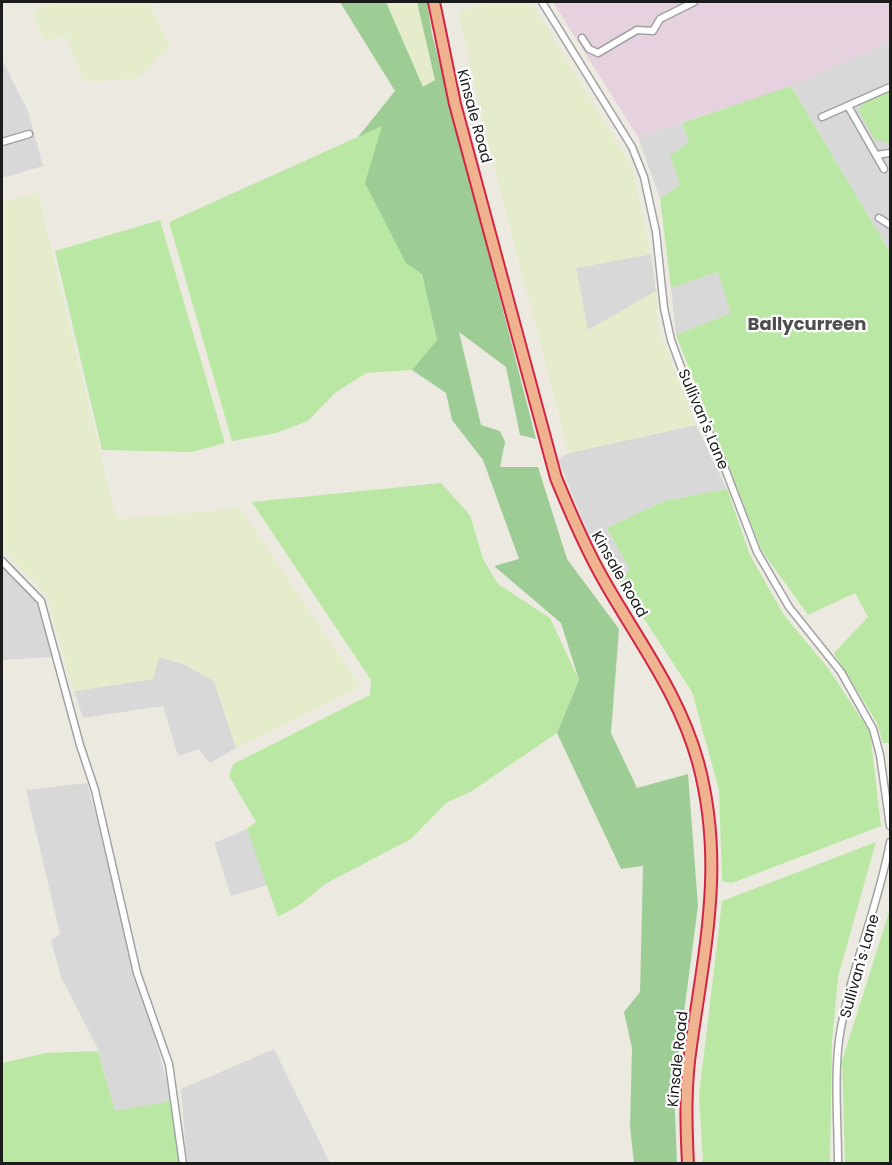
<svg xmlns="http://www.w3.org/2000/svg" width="892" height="1165" viewBox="0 0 892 1165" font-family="Poppins,sans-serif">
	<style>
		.residential { fill: #d9d8d8 }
		.industrial { fill: #e6d2df }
		.farmland { fill: #e4eccb }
		.grass { fill: #bbe7a5 }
		.forest { fill: #9dcc95 }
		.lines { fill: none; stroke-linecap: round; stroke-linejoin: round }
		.minor-casing { stroke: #a2a2a2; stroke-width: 9 }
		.trunk-casing { stroke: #d22546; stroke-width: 14 }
		.minor { stroke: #fff; stroke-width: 6 }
		.trunk { stroke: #efb390; stroke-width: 10 }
		.labels { text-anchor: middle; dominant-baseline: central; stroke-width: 4.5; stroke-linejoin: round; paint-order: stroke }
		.street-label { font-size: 15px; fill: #1b1b1b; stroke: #fff }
		.quarter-label { font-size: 18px; font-weight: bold; fill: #4e4e4e; stroke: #fff }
	</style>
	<rect width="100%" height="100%" fill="#eceae0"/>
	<path class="residential" d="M 890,42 L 890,252 L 791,86 Z
		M 2,60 L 28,111 L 43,166 L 2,178 Z
		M 682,123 L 689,142 L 671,156 L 680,185 L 660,199 L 638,137 Z
		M 651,254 L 656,291 L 588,331 L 576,268 Z
		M 718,272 L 732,313 L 676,335 L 671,288 Z
		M 696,425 L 727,489 L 664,501 L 607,528 L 630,570 L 618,579 L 590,538 L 558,459 L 569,453 Z
		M 2,566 L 38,601 L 52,657 L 2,660 Z
		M 159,657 L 184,664 L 214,681 L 236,748 L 210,763 L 199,749 L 178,756 L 163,706 L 83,718 L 74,691 L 152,679 Z
		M 87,783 L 172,1101 L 115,1112 L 98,1049 L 61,977 L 51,940 L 60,934 L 26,790 Z
		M 247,829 L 268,885 L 231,896 L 214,843 Z
		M 274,1049 L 330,1163 L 187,1163 L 181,1089 Z"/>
	<path class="industrial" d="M 553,2 L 890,2 L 890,42 L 785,89 L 638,137 Z"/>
	<path class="farmland" d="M 56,2 L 171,2 L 150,5 L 170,47 L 138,78 L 84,82 L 66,37 L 43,40 L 33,12 Z
		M 386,2 L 417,2 L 435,80 L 423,87 Z
		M 491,2 L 531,2 L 632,166 L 651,254 L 576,268 L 588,330 L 656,291 L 658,328 L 696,425 L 569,453 L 492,159 L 458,12 Z
		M 38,193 L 116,519 L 240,508 L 361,687 L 236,748 L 214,681 L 184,664 L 159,657 L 153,679 L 74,691 L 46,595 L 2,549 L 2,202 Z"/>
	<path class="grass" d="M 791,86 L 890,252 L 890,743 L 883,743 L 877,723 L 834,653 L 868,617 L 855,593 L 808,615 L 762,551 L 676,335 L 731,313 L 718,272 L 671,288 L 660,199 L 680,185 L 670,156 L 689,142 L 682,123 Z
		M 890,91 L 890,143 L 874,139 L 858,109 L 866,101 Z
		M 382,126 L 406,262 L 422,274 L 437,341 L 412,370 L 366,373 L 335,393 L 308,421 L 276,433 L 232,441 L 169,222 Z
		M 160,220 L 225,443 L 192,452 L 102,450 L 55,251 Z
		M 441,483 L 470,515 L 483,559 L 498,584 L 550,618 L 579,680 L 557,733 L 472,791 L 446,803 L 411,839 L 325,884 L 301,904 L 278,917 L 247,829 L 256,822 L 229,776 L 233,764 L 370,695 L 371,680 L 252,502 Z
		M 727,489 L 750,555 L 784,615 L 828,668 L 870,732 L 881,826 L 732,883 L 722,881 L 719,790 L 692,692 L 618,579 L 630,570 L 607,528 L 664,501 Z
		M 876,842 L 838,977 L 832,1042 L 830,1163 L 703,1163 L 699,1096 L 722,901 Z
		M 890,909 L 890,1162 L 845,1163 L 842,1061 Z
		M 98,1051 L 115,1111 L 172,1101 L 179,1163 L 2,1163 L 2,1063 L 46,1053 Z"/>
	<path class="forest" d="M 340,2 L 386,2 L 423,87 L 435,80 L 417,2 L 427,2 L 432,34 L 536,439 L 520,435 L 506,367 L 459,332 L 481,425 L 500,431 L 505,442 L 500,467 L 538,467 L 567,559 L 619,629 L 611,733 L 637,788 L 688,774 L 698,906 L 674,1089 L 677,1163 L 634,1163 L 630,1126 L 632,1048 L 624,1012 L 640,992 L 643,866 L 621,869 L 557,733 L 579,680 L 561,623 L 494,566 L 519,559 L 483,460 L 452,420 L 446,393 L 412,370 L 437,340 L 422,274 L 406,263 L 365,183 L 382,126 L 358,137 L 395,91 Z"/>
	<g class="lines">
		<g class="minor-casing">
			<path id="minor" d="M 542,2 L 632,147 L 644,177 L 656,232 L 664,308 L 671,340 L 692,397 L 719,453 L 757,552 L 789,607 L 841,672 L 873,729 L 880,755 L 890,826
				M 582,38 L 589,49 L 598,53 L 637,30 L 653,31 L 660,19 L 694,2
				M 848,106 L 884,169
				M 822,117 L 890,87
				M 2,142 L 29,134
				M 876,155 L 890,153
				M 879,218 L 890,225
				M 2,561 L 41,601 L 80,745 L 95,790 L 137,973 L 169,1064 L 183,1164
				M 838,1164 C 838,1123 834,1081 839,1040 C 849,972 878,909 890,842"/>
		</g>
		<g class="trunk-casing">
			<path id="trunk" d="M 434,2 L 455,104 L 556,478 C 570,512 584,545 602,577 C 636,638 679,693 698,762 C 725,862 705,946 691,1046 C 685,1085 686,1124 688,1164"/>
		</g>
		<use href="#minor" class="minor"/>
		<use href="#trunk" class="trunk"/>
	</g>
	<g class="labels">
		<g class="street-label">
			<text transform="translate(475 116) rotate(75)">Kinsale Road</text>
			<text transform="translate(704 419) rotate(67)">Sullivan's Lane</text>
			<text transform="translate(620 574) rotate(60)">Kinsale Road</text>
			<text transform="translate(859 966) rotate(-74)">Sullivan's Lane</text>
			<text transform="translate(677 1059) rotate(-84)">Kinsale Road</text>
		</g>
		<g class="quarter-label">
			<text x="807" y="323">Ballycurreen</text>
		</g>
	</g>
	<rect width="892" height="1165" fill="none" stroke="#1b1b1b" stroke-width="6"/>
</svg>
